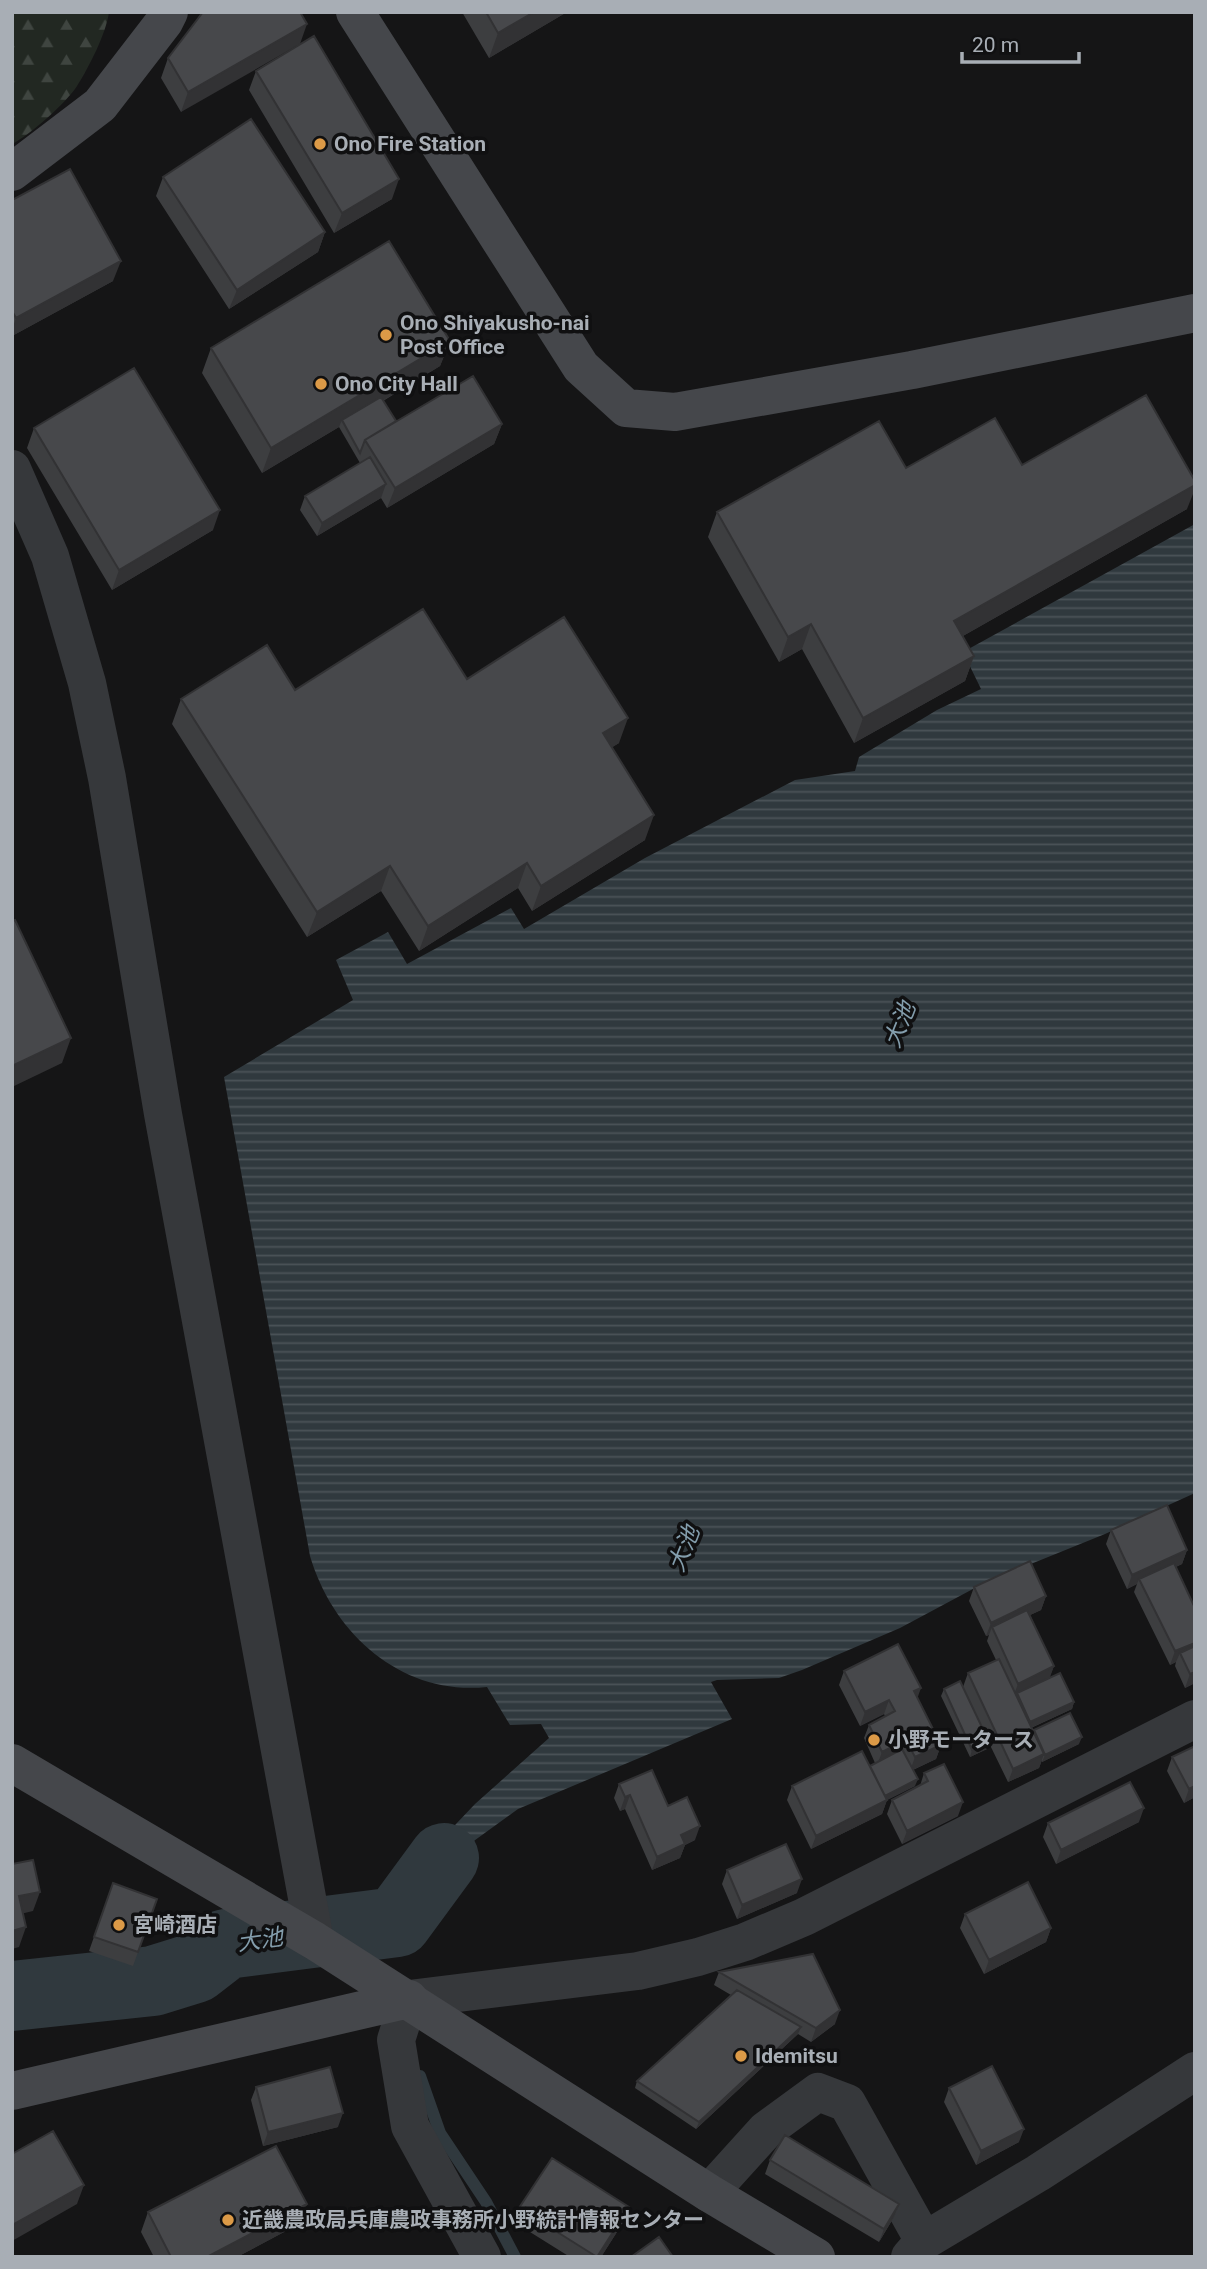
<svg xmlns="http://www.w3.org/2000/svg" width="1207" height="2269" viewBox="0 0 1207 2269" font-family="Roboto,'Noto Sans JP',sans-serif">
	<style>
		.forest { fill: url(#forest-firs) }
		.water { fill: url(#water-rules) }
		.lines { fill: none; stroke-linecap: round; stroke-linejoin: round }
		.stream { stroke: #30393e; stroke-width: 12 }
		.river { stroke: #30393e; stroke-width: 70 }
		.street { stroke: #36383b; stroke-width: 38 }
		.secondary { stroke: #45474b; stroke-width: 38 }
		.wall { fill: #3d3e40 }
		.shaded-wall { fill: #323234 }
		.building { fill: #47484b; stroke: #323234; stroke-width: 2 }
		.poi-dot { fill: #dc9a47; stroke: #101011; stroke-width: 2.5 }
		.labels { text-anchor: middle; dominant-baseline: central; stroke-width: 7; stroke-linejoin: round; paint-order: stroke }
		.poi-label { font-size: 21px; font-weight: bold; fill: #a8aeb5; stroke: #101011; text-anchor: start }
		.water-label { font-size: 23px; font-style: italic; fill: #839dac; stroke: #101011 }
	</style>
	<defs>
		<pattern id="forest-firs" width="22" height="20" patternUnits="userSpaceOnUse" patternTransform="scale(1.75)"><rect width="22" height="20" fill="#222822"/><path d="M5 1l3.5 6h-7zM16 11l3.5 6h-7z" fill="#3f4540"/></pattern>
		<pattern id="water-rules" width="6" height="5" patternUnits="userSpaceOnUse" patternTransform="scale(1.75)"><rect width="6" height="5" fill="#30393e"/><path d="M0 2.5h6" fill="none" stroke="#4b5358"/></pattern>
	</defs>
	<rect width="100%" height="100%" fill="#151516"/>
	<path class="forest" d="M 12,12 L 109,12 C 106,34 89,67 77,86 C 67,102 29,136 12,144 Z"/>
	<path class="water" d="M 1195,524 L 1195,1493 L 1105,1534 L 986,1582 L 900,1628 L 802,1670 L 779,1678 L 717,1680 L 711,1682 L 732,1719 L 518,1809 L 471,1843 L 454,1861 L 402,1940 L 378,1934 L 378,1926 L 418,1864 L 475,1804 L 549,1738 L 541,1724 L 510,1725 L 487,1687 C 402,1696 333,1634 310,1556 L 224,1077 L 353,1000 L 336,960 L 388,932 L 407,964 L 511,908 L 524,929 L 645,858 L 795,780 L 855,771 L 859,757 L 937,710 L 981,689 L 963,652 Z"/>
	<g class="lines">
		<path class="stream" d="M 420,2076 L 440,2133 L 486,2202 L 515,2257"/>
		<path class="river" d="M 12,1996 L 153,1981 L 195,1968 L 226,1944 L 397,1922 L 444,1858"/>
		<path class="street" d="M 12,469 L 50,556 L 87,683 L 107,778 L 163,1114 L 315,1941
			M 709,2193 L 766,2130 L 818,2092 L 847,2103 L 924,2241
			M 482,2257 L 410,2126 L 396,2040 L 409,1999 L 638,1971 L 698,1957 L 745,1942 L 804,1917 L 1195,1719
			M 910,2257 L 924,2241 L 1038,2173 L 1195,2071"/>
		<path class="secondary" d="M 355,12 L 581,367 L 626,408 L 675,412 L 912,370 L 1195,313
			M 12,172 L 100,105 L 164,22 L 169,12
			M 12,1763 L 315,1941 L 709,2193 L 816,2257
			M 12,2091 L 409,1999"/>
	</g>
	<path class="wall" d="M 300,12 L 181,112 L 161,78 L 168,58 Z
		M 462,12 L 567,12 L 489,58 Z
		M 256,71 L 392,199 L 334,233 L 249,90 Z
		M 163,177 L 325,232 L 318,252 L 229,309 L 156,196 Z
		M 12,200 L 113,281 L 12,336 Z
		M 450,341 L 440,366 L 383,401 L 396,421 L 502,424 L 494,444 L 387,508 L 381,498 L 317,536 L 300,510 L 305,496 L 360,463 L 339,427 L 262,473 L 202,373 L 211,348 Z
		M 34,428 L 213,530 L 112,590 L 27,448 Z
		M 1022,465 L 1187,509 L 963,636 L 974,656 L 965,681 L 854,743 L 802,649 L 779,662 L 708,537 L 717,512 L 906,468 Z
		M 467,679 L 619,743 L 612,747 L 645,840 L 532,911 L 518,888 L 419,951 L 381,891 L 307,937 L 172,724 L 181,699 Z
		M 1111,1530 L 1187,1550 L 1182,1564 L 1176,1567 L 1195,1608 L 1195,1683 L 1185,1688 L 1175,1666 L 1176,1662 L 1170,1665 L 1134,1592 L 1137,1584 L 1127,1589 L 1106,1544 Z
		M 974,1587 L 1046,1596 L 1041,1610 L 1030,1615 L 1054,1666 L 1049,1678 L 1074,1702 L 1072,1709 L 1031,1728 L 1033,1732 L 1034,1730 L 1079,1744 L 1042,1762 L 1042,1760 L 1039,1768 L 1008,1782 L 989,1743 L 987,1749 L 970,1757 L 941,1696 L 944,1689 L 963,1687 L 968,1673 L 996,1660 L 987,1641 L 989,1635 L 986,1636 L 969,1601 Z
		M 844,1671 L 917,1698 L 941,1745 L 936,1759 L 913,1770 L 915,1786 L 887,1800 L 882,1814 L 811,1849 L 787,1800 L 792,1786 L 870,1766 L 875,1763 L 864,1738 L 869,1725 L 885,1716 L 884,1714 L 860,1726 L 839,1685 Z
		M 1195,1746 L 1195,1797 L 1184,1803 L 1167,1771 L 1172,1757 Z
		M 924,1773 L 958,1816 L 902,1844 L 887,1814 L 892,1800 L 920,1786 Z
		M 619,1784 L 668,1806 L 695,1840 L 685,1845 L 680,1858 L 652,1870 L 625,1809 L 620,1811 L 614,1798 Z
		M 1139,1822 L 1056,1864 L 1043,1837 L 1048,1823 Z
		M 727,1870 L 797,1893 L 737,1919 L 722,1884 Z
		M 113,1883 L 157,1899 L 133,1966 L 89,1951 Z
		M 965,1914 L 1051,1928 L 1046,1942 L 984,1974 L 960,1928 Z
		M 719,1972 L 835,2024 L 811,2042 L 798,2034 L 696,2129 L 635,2088 L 637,2081 L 731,1995 L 714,1985 Z
		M 256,2087 L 338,2127 L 263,2146 L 251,2100 Z
		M 949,2088 L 1019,2142 L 976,2165 L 944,2102 Z
		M 770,2160 L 899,2204 L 894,2217 L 879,2242 L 765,2174 Z
		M 307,2204 L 299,2224 L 237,2257 L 154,2257 L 141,2232 L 148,2212 Z
		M 629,2207 L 624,2221 L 601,2257 L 570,2257 L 514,2222 L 519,2208 Z"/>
	<path class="shaded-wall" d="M 534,12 L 567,12 L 489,58 L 498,33 Z
		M 307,24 L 300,44 L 181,112 L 188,92 Z
		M 399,179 L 392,199 L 334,233 L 342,213 Z
		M 325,232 L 318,252 L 229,309 L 237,290 Z
		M 121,261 L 113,281 L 12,336 L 12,330 L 16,318 Z
		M 450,341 L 440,366 L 344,424 L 342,420 L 339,427 L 262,473 L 271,448 Z
		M 502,424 L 494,444 L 387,508 L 395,488 Z
		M 386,484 L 381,498 L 317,536 L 322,523 Z
		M 1195,485 L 1195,489 L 1187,509 L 945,646 L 954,621 Z
		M 220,510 L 213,530 L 112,590 L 119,570 Z
		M 811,624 L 802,649 L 779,662 L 788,637 Z
		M 974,656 L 965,681 L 854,743 L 863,718 Z
		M 628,718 L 619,743 L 594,759 L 603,733 Z
		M 654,815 L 645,840 L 532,911 L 541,886 Z
		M 527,863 L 518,888 L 419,951 L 428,926 Z
		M 390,866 L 381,891 L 307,937 L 317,912 Z
		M 71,1038 L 62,1063 L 12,1087 L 12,1066 Z
		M 1187,1550 L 1182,1564 L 1141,1582 L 1139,1579 L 1137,1584 L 1127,1589 L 1132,1575 Z
		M 1046,1596 L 1041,1610 L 994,1632 L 992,1627 L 989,1635 L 986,1636 L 991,1623 Z
		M 1195,1643 L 1195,1654 L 1180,1653 L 1176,1662 L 1170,1665 L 1175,1651 Z
		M 1054,1666 L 1049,1680 L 1017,1693 L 1016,1696 L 1013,1697 L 1018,1684 Z
		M 1195,1672 L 1195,1683 L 1185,1688 L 1190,1674 Z
		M 921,1688 L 916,1702 L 914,1691 Z
		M 889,1700 L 884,1714 L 860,1726 L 865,1712 Z
		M 1074,1702 L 1072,1709 L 1028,1729 L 1030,1722 Z
		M 1082,1737 L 1079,1744 L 1042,1762 L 1045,1755 Z
		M 906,1740 L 901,1754 L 877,1765 L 882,1752 Z
		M 989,1742 L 987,1749 L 970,1757 L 972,1750 Z
		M 941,1745 L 936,1759 L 910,1771 L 915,1757 Z
		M 1044,1754 L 1039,1768 L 1008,1782 L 1013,1769 Z
		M 918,1779 L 915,1786 L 887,1800 L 882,1814 L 811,1849 L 816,1836 L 884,1796 Z
		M 1195,1786 L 1195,1797 L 1184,1803 L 1189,1789 Z
		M 630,1795 L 625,1809 L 620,1811 L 625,1797 Z
		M 963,1802 L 958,1816 L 902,1844 L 907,1831 Z
		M 1144,1808 L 1139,1822 L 1056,1864 L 1061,1850 Z
		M 700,1826 L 695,1840 L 685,1845 L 680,1858 L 652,1870 L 657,1857 L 681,1835 Z
		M 802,1879 L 797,1893 L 737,1919 L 742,1905 Z
		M 40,1892 L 33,1911 L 12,1916 L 19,1896 Z
		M 26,1927 L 19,1947 L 12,1949 L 12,1931 Z
		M 1051,1928 L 1046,1942 L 984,1974 L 989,1960 Z
		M 840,2010 L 835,2024 L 811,2042 L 816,2028 Z
		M 801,2027 L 798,2034 L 696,2129 L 699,2122 Z
		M 343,2113 L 338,2127 L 263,2146 L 268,2132 Z
		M 1024,2129 L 1019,2142 L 976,2165 L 981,2151 Z
		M 84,2185 L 77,2204 L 12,2241 L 12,2225 Z
		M 307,2204 L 299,2224 L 237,2257 L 207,2257 Z
		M 899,2204 L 894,2217 L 879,2242 L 884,2229 Z
		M 629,2207 L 624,2221 L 601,2257 L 597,2257 Z"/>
	<path class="building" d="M 203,12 L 300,12 L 307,24 L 188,92 L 168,58 Z
		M 486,12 L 534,12 L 498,33 Z
		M 314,36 L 399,179 L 342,213 L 256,71 Z
		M 251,119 L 325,232 L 237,290 L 163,177 Z
		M 70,169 L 121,261 L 16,318 L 12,311 L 12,200 Z
		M 389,241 L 450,341 L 271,448 L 211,348 Z
		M 134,368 L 220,510 L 119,570 L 34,428 Z
		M 473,376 L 502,424 L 395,488 L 365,440 Z
		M 1146,395 L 1195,481 L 1195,485 L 954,621 L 974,656 L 863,718 L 811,624 L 788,637 L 717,512 L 879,421 L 906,468 L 995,418 L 1022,465 Z
		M 381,397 L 396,421 L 365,440 L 360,453 L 342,420 Z
		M 370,457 L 386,484 L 322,523 L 305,496 Z
		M 423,609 L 467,679 L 564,617 L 628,718 L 603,733 L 654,815 L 541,886 L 527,863 L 428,926 L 390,866 L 317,912 L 181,699 L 267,645 L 295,690 Z
		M 15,920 L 71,1038 L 12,1066 L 12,921 Z
		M 1167,1505 L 1187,1550 L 1132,1575 L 1111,1530 Z
		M 1030,1561 L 1046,1596 L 991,1623 L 974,1587 Z
		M 1174,1563 L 1195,1608 L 1195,1643 L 1175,1651 L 1139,1579 Z
		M 1027,1610 L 1054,1666 L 1018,1684 L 992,1627 Z
		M 898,1644 L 921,1688 L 914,1691 L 941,1745 L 915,1757 L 906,1740 L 882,1752 L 869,1725 L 895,1711 L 889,1700 L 865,1712 L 844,1671 Z
		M 1195,1646 L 1195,1672 L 1190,1674 L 1180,1653 Z
		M 999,1659 L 1044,1754 L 1013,1769 L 968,1673 Z
		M 1060,1673 L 1074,1702 L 1030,1722 L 1017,1693 Z
		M 960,1681 L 989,1742 L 972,1750 L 944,1689 Z
		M 1070,1713 L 1082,1737 L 1045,1755 L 1034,1730 Z
		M 1195,1746 L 1195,1786 L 1189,1789 L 1172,1757 Z
		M 902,1749 L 918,1779 L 885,1796 L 870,1766 Z
		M 862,1751 L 887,1800 L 816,1836 L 792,1786 Z
		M 944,1764 L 963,1802 L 907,1831 L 892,1800 L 928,1781 L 924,1773 Z
		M 652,1770 L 668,1806 L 687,1797 L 700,1826 L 681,1835 L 685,1844 L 657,1857 L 630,1795 L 625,1797 L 619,1784 Z
		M 1130,1782 L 1144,1808 L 1061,1850 L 1048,1823 Z
		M 786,1844 L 802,1879 L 742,1905 L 727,1870 Z
		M 33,1860 L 40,1892 L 19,1896 L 26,1927 L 12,1931 L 12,1864 Z
		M 1028,1882 L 1051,1928 L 989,1960 L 965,1914 Z
		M 113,1883 L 157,1899 L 138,1952 L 94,1937 Z
		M 813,1954 L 840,2010 L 816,2028 L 719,1972 Z
		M 737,1990 L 801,2027 L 699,2122 L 637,2081 Z
		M 992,2066 L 1024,2129 L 981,2151 L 949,2088 Z
		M 330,2067 L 343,2113 L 268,2132 L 256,2087 Z
		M 53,2131 L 84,2185 L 12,2225 L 12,2154 Z
		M 785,2135 L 899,2204 L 884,2229 L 770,2160 Z
		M 276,2146 L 307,2204 L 207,2257 L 171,2257 L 148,2212 Z
		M 552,2158 L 629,2207 L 597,2257 L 519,2208 Z
		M 659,2237 L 673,2257 L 631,2257 Z"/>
	<g class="poi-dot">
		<circle cx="320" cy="144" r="7"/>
		<circle cx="386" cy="335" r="7"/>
		<circle cx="321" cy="384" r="7"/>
		<circle cx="874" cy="1740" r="7"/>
		<circle cx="119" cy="1925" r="7"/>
		<circle cx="741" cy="2056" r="7"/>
		<circle cx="228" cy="2220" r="7"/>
	</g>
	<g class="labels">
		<g class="poi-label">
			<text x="334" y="144">Ono Fire Station</text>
			<text x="400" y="323">Ono Shiyakusho-nai<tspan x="400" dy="24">Post Office</tspan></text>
			<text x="335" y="384">Ono City Hall</text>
			<text x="888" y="1740">小野モータース</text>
			<text x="133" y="1925">宮崎酒店</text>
			<text x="755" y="2056">Idemitsu</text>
			<text x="242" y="2220">近畿農政局兵庫農政事務所小野統計情報センター</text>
		</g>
		<g class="water-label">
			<text transform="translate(900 1025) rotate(-68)">大池</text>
			<text transform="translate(684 1549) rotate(-68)">大池</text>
			<text transform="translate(260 1940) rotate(-8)">大池</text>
		</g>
	</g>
	<rect width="1207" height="2269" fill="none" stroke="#a8aeb5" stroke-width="28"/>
	<path d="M962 52v10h117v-10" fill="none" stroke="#a8aeb5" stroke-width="3.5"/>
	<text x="972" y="52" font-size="21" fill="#a8aeb5" stroke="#101011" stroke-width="5" paint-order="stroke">20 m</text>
</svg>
